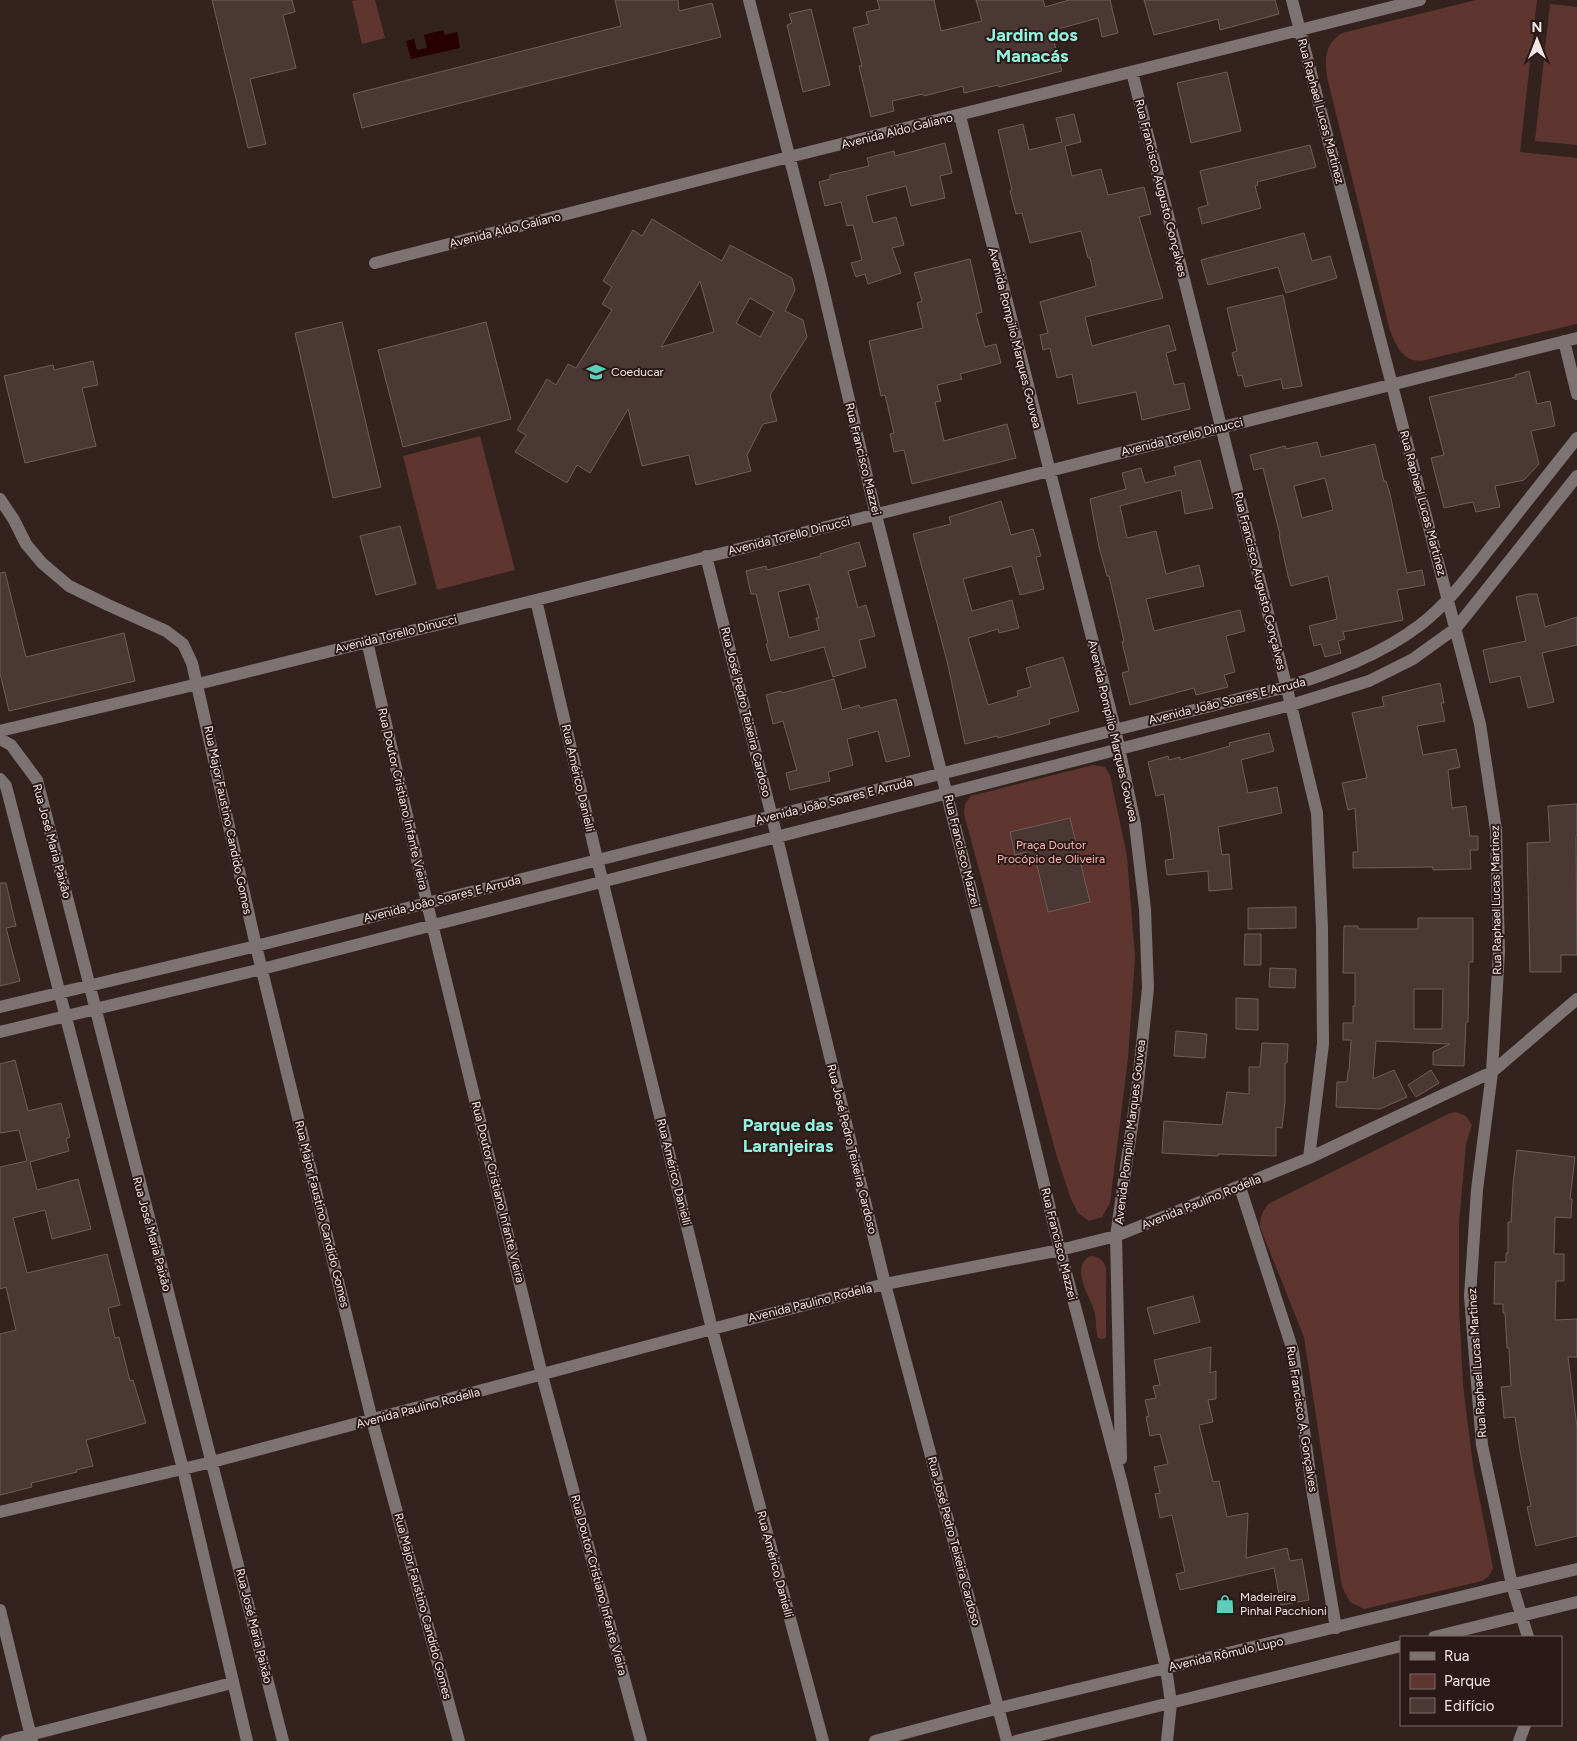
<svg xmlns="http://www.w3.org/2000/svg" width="1577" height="1741" viewBox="0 0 1577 1741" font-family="Figtree,sans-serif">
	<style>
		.green { fill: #5f3530 }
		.water { fill: #270101 }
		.building { fill: #4b3835; stroke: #715c59; fill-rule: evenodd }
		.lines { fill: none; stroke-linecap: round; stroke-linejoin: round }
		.minor { stroke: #7d7372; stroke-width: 12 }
		.labels { text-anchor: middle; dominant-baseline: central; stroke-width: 4; stroke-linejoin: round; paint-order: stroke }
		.street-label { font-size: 12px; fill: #f4e7e5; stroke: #2a1916 }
		.poi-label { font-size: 12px; fill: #f4e7e5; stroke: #2a1916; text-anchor: start }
		.park-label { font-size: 12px; fill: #f9b7ae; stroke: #2a1916 }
		.district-label { font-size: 18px; font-weight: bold; fill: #91f5e0; stroke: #2a1916 }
	</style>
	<rect width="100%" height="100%" fill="#34221f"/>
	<path class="green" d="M 358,0 L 375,0 L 385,38 L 362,44 L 352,1 Z
		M 1476,0 L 1537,0 L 1520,152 L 1577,158 L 1577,324 L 1421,361 C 1402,361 1397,346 1390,331 L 1327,77 C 1325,58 1324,45 1342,33 Z
		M 1550,4 L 1577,7 L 1577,145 L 1535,141 Z
		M 480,436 L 515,570 L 437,590 L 403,456 Z
		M 1093,765 L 1105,767 L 1110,775 L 1127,856 L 1135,957 L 1128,1058 L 1110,1203 L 1102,1217 L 1089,1221 L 1078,1213 L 1071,1199 L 1057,1157 L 964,814 L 965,804 L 971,796 Z
		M 1456,1112 L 1466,1116 L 1472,1125 L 1466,1144 L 1459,1224 L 1459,1305 L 1463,1385 L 1473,1466 L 1493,1568 L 1489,1576 L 1482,1581 L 1364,1609 L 1350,1602 L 1342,1587 L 1304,1337 L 1260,1227 C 1260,1217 1263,1209 1270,1203 L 1450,1113 Z
		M 1090,1256 C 1099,1256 1105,1261 1106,1270 L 1106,1338 L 1102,1339 L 1098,1338 C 1095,1329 1097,1319 1094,1310 C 1089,1295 1070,1267 1090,1256 Z"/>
	<path class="water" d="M 443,30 L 445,35 L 457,32 L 460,48 L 411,59 L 406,41 L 414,39 L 417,50 L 427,48 L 424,35 Z"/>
	<path class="building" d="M 212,0 L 292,0 L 295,12 L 283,15 L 296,68 L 250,79 L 266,144 L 248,148 Z
		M 615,0 L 678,0 L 679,11 L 712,3 L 721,37 L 362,128 L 353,94 L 621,26 Z
		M 877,0 L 934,0 L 941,31 L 982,21 L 976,0 L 1043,0 L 1045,7 L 1069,0 L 1110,0 L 1118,33 L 1102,37 L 1098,18 L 1051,31 L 1062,71 L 999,87 L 998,85 L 964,93 L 963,86 L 924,96 L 923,94 L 892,101 L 894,111 L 871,117 L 859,66 L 862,66 L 853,28 L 869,24 L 866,12 L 880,9 Z
		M 1144,0 L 1275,0 L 1279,14 L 1220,30 L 1218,19 L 1154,35 Z
		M 811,9 L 830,85 L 803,92 L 787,25 L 792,23 L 789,14 Z
		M 1227,72 L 1241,131 L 1191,143 L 1177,83 Z
		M 1074,114 L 1081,142 L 1065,146 L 1072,176 L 1101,169 L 1108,195 L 1144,187 L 1151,214 L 1139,217 L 1163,298 L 1085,317 L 1092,346 L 1169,325 L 1176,350 L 1166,353 L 1174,385 L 1184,383 L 1190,409 L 1142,420 L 1136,392 L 1078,404 L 1072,374 L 1057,378 L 1050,348 L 1043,350 L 1040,335 L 1048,333 L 1040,302 L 1096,286 L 1090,258 L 1088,258 L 1081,231 L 1030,243 L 1022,213 L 1016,214 L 1010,191 L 1012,190 L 998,130 L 1023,124 L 1029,150 L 1062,142 L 1056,118 Z
		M 945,143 L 952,173 L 940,176 L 945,198 L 911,206 L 906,186 L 866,196 L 873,223 L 896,217 L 904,245 L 892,248 L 901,273 L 868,284 L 865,274 L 856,277 L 851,263 L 862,260 L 853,225 L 847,226 L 841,202 L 825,206 L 819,182 L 830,179 L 830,175 L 869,166 L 867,158 L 894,151 L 895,156 Z
		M 1310,145 L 1316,167 L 1257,182 L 1258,185 L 1255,186 L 1261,208 L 1202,224 L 1198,208 L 1208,205 L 1200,171 Z
		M 652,219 L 722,261 L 730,245 L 792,278 L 795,290 L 785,311 L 803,320 L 807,337 L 770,395 L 777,421 L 763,424 L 747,455 L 751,471 L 696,485 L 689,455 L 642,466 L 628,409 L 590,473 L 577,465 L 567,483 L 515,452 L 526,435 L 517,430 L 547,379 L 556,385 L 568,364 L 576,368 L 612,310 L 602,304 L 612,287 L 603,281 L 633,230 L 642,236 ZM 700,281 L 714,332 L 661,347 ZM 750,298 L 774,312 L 760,337 L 736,323 Z
		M 1304,233 L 1312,261 L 1330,256 L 1337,278 L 1286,293 L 1278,267 L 1208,285 L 1201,260 Z
		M 970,259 L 982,312 L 976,314 L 985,347 L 996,344 L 1001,363 L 960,374 L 962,379 L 937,385 L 941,401 L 935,402 L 944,441 L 1007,424 L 1016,458 L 912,484 L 904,450 L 894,452 L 890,434 L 894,433 L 885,395 L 881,396 L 869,341 L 923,328 L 917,303 L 922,301 L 914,273 Z
		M 1283,295 L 1302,386 L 1283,389 L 1281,379 L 1245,387 L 1242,375 L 1238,376 L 1232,353 L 1237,351 L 1227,308 Z
		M 342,322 L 381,487 L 333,498 L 295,333 Z
		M 486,322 L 511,419 L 403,447 L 378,350 Z
		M 93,361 L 98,385 L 82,388 L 96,446 L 25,463 L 4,376 L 53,365 L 54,370 Z
		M 1529,371 L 1537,404 L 1550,401 L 1555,426 L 1531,431 L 1539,464 L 1524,480 L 1495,486 L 1500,507 L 1476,512 L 1473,502 L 1444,508 L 1431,458 L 1444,455 L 1429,397 L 1516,377 L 1515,375 Z
		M 1317,442 L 1321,457 L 1375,444 L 1384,481 L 1386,481 L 1390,494 L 1407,573 L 1422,570 L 1425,585 L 1397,590 L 1403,620 L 1343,632 L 1345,639 L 1338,641 L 1341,653 L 1325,657 L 1321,644 L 1314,646 L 1309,626 L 1337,619 L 1328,576 L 1291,586 L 1288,576 L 1279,535 L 1280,535 L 1263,468 L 1254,470 L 1250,455 L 1285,446 L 1286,449 ZM 1325,478 L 1333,510 L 1302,518 L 1294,486 Z
		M 1200,460 L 1213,508 L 1185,514 L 1181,490 L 1120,506 L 1127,538 L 1156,531 L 1166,574 L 1199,565 L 1204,586 L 1146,599 L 1154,631 L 1240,610 L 1245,631 L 1226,636 L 1235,672 L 1224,675 L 1228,687 L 1196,695 L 1194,688 L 1130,705 L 1122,673 L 1129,671 L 1122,642 L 1124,641 L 1109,576 L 1107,576 L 1099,547 L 1090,499 L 1126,489 L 1122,473 L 1141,468 L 1145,483 L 1176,475 L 1174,467 Z
		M 1001,501 L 1011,535 L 1033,529 L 1041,556 L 1036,557 L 1044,589 L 1020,595 L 1012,566 L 963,579 L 972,611 L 1012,600 L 1019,628 L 999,633 L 998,629 L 968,638 L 988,705 L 1018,696 L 1017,691 L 1031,687 L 1026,668 L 1063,657 L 1079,711 L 1049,719 L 1050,724 L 998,738 L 997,736 L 965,744 L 947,661 L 913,534 L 951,524 L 949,517 Z
		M 400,526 L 416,584 L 376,595 L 360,536 Z
		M 859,542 L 866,566 L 848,571 L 858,608 L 866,605 L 875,636 L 859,640 L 866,667 L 833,677 L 824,647 L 771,661 L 766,644 L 768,643 L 756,594 L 751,594 L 746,571 L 766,566 L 767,570 L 821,556 L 820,554 ZM 809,584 L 819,618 L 816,618 L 819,630 L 789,638 L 778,592 Z
		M 5,572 L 26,657 L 124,633 L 135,681 L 9,711 L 0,673 L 0,573 Z
		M 1528,594 L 1537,594 L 1545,627 L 1577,617 L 1577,645 L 1542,653 L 1554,702 L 1528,708 L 1520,676 L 1490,683 L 1483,650 L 1526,641 L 1516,597 Z
		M 834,679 L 842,710 L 859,705 L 860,708 L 896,699 L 910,756 L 886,762 L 878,731 L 847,739 L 853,765 L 828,772 L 830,781 L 790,790 L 786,773 L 797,770 L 783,721 L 773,724 L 766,695 L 781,691 L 782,693 Z
		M 1440,683 L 1444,703 L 1441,703 L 1445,721 L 1417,726 L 1423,755 L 1456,749 L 1460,767 L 1448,770 L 1452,808 L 1466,806 L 1470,836 L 1478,836 L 1478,850 L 1470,850 L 1471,869 L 1433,870 L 1433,867 L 1353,868 L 1353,852 L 1358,852 L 1355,808 L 1348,810 L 1342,783 L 1367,778 L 1352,713 L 1384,706 L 1382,697 Z
		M 1269,733 L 1274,751 L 1241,760 L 1248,793 L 1277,787 L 1282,813 L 1218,827 L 1222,855 L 1229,854 L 1232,889 L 1209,891 L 1208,871 L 1167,875 L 1165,860 L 1174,859 L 1170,831 L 1164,794 L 1156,796 L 1148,762 L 1168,756 L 1169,760 L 1180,757 L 1180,760 L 1230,746 L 1229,743 Z
		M 1577,804 L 1577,835 L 1576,836 L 1577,955 L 1561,955 L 1561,972 L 1530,972 L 1527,843 L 1550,842 L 1548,806 Z
		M 1070,818 L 1090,902 L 1048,912 L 1036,861 L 1028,863 L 1026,852 L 1015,855 L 1010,832 Z
		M 0,883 L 6,883 L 16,926 L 6,928 L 20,981 L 0,986 Z
		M 1296,907 L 1296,928 L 1248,929 L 1248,908 Z
		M 1418,918 L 1473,918 L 1473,962 L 1469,962 L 1468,1022 L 1466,1022 L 1464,1066 L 1433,1065 L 1433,1052 L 1450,1044 L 1376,1041 L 1373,1079 L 1394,1070 L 1407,1097 L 1380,1109 L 1336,1107 L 1337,1082 L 1347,1082 L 1348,1071 L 1349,1071 L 1351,1040 L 1343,1040 L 1343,1023 L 1353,1023 L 1353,1006 L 1355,1006 L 1355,973 L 1343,973 L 1344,926 L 1358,926 L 1358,929 L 1418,929 ZM 1414,989 L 1443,989 L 1442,1029 L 1414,1029 Z
		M 1245,934 L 1261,934 L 1261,965 L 1244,965 Z
		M 1270,968 L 1296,969 L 1295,988 L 1269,987 Z
		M 1236,998 L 1258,999 L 1258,1030 L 1236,1029 Z
		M 1176,1031 L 1207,1034 L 1205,1058 L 1174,1056 Z
		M 1262,1043 L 1288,1044 L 1287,1063 L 1285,1063 L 1285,1102 L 1282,1128 L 1276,1127 L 1276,1156 L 1218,1154 L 1218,1156 L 1162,1153 L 1164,1121 L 1222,1125 L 1227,1092 L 1249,1094 L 1249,1067 L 1260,1067 Z
		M 15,1060 L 28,1111 L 61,1103 L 70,1137 L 66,1139 L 69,1151 L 30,1162 L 37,1190 L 78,1179 L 91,1229 L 52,1239 L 45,1210 L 13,1218 L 27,1273 L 107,1254 L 120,1305 L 108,1308 L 115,1338 L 119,1337 L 130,1381 L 133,1380 L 146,1423 L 86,1440 L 93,1466 L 76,1470 L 77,1472 L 31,1483 L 32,1487 L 0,1495 L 0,1334 L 16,1330 L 6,1287 L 0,1289 L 0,1167 L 27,1161 L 19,1130 L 0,1133 L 0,1064 Z
		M 1431,1070 L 1439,1083 L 1416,1097 L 1408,1085 Z
		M 1517,1150 L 1575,1157 L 1570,1199 L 1572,1199 L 1571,1218 L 1555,1217 L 1554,1254 L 1564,1254 L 1564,1281 L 1556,1281 L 1555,1320 L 1577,1319 L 1577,1357 L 1568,1357 L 1577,1427 L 1577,1536 L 1536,1546 L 1527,1507 L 1531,1506 L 1520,1451 L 1515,1417 L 1504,1418 L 1501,1387 L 1511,1386 L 1509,1348 L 1507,1348 L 1505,1313 L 1503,1313 L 1503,1304 L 1494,1304 L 1495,1262 L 1506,1262 L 1506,1253 L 1508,1253 L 1508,1222 L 1511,1222 L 1513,1185 Z
		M 1193,1296 L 1200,1322 L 1154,1334 L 1147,1308 Z
		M 1211,1347 L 1210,1373 L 1216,1371 L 1216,1399 L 1208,1400 L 1213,1422 L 1199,1425 L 1213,1482 L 1219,1481 L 1227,1517 L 1248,1513 L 1246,1558 L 1287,1548 L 1290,1561 L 1302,1559 L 1309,1600 L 1281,1605 L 1274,1568 L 1180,1590 L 1176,1574 L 1185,1572 L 1172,1515 L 1160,1518 L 1155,1494 L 1160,1493 L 1154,1467 L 1168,1464 L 1160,1434 L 1150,1436 L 1146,1417 L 1149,1416 L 1145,1400 L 1156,1398 L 1153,1386 L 1160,1385 L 1154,1360 Z"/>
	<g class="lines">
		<path class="minor" d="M 749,0 L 820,276 L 876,515 L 1004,1020 L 1060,1250 L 1121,1480 L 1166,1668 L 1171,1703 L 1167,1741
			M 1292,0 L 1480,724 L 1496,830 L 1499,952 L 1492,1072 L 1477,1190 L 1470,1296 L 1482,1445 L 1512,1585 L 1528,1637
			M 1132,72 L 1291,705 L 1317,813 L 1322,928 L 1323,1044 L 1309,1158
			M 960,116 L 1115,729 L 1135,824 L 1145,909 L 1148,988 L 1137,1091 L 1116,1236 L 1121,1459
			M 375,263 L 789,157 L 1420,0
			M 1564,341 L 1577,394
			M 0,499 L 14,520 L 26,544 L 42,563 L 69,586 L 108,605 L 166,631 L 183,644 L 192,663 L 256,946 L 372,1420 L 459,1741
			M 706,556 L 772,817 L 885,1284 L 1007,1741
			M 536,600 L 597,859 L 712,1329 L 823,1741
			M 367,641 L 427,903 L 542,1375 L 641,1741
			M 0,731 L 198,684 L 536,600 L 1577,338
			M 0,739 L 11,745 L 37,780 L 283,1741
			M 0,779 L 6,786 L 183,1469 L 247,1741
			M 0,1007 L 256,946 L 1286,687 C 1333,672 1381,655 1420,625 C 1450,602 1471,572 1494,543 C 1522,508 1549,473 1577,438
			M 0,1032 L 262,969 L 1291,705 L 1369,681 L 1413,659 L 1456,628 L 1577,476
			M 1240,1187 L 1293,1351 L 1313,1495 L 1336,1628
			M 0,1512 L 212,1462 L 712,1329 L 885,1284 L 1060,1250 L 1116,1236 L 1309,1158 L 1492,1072 L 1577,999
			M 0,1610 L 32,1741
			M 1434,1637 L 1577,1602
			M 6,1741 L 232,1683
			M 875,1741 L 999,1708 L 1577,1569
			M 1016,1741 L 1401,1646
			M 1519,1741 L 1525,1725"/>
	</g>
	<defs>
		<g id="school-bare" transform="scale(1.5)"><path d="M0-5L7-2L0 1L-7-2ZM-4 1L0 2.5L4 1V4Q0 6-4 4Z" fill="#5eceb8" stroke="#2a1916" stroke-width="2.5" paint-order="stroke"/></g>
		<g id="shop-bare" transform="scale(1.5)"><path d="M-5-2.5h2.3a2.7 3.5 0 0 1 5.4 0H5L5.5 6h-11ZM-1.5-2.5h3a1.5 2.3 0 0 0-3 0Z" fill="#5eceb8" stroke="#2a1916" stroke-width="2.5" paint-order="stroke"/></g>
	</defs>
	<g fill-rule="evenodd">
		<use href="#school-bare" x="596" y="372"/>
		<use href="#shop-bare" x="1225" y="1604"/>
	</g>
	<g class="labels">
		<g class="street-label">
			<text transform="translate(1321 111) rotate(75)">Rua Raphael Lucas Martinez</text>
			<text transform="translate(897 131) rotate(-14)">Avenida Aldo Galiano</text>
			<text transform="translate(1161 188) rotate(76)">Rua Francisco Augusto Gonçalves</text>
			<text transform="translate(505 230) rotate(-14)">Avenida Aldo Galiano</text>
			<text transform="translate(1015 338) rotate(76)">Avenida Pompilio Marques Gouvea</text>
			<text transform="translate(1182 437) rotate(-14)">Avenida Torello Dinucci</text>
			<text transform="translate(863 459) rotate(76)">Rua Francisco Mazzei</text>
			<text transform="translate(1423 503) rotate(75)">Rua Raphael Lucas Martinez</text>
			<text transform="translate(789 536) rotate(-14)">Avenida Torello Dinucci</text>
			<text transform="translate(1260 581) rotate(76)">Rua Francisco Augusto Gonçalves</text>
			<text transform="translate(396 634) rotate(-14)">Avenida Torello Dinucci</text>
			<text transform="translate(1227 701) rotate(-14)">Avenida João Soares E Arruda</text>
			<text transform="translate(746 712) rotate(76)">Rua José Pedro Teixeira Cardoso</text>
			<text transform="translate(1113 731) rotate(77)">Avenida Pompilio Marques Gouvea</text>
			<text transform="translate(578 778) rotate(77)">Rua Américo Danielli</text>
			<text transform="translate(403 799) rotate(77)">Rua Doutor Cristiano Infante Vieira</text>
			<text transform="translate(834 801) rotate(-14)">Avenida João Soares E Arruda</text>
			<text transform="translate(228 820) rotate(78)">Rua Major Faustino Candido Gomes</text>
			<text transform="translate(52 841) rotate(75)">Rua José Maria Paixão</text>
			<text transform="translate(962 851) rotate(76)">Rua Francisco Mazzei</text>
			<text transform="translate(442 899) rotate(-14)">Avenida João Soares E Arruda</text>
			<text transform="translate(1496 900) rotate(-91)">Rua Raphael Lucas Martinez</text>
			<text transform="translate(1130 1132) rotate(-83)">Avenida Pompilio Marques Gouvea</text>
			<text transform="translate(852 1149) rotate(76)">Rua José Pedro Teixeira Cardoso</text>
			<text transform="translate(674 1172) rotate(76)">Rua Américo Danielli</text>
			<text transform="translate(498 1192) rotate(76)">Rua Doutor Cristiano Infante Vieira</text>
			<text transform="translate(1201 1202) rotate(-22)">Avenida Paulino Rodella</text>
			<text transform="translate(322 1214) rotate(76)">Rua Major Faustino Candido Gomes</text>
			<text transform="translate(152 1234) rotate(75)">Rua José Maria Paixão</text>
			<text transform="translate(1059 1244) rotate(76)">Rua Francisco Mazzei</text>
			<text transform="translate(810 1303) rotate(-14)">Avenida Paulino Rodella</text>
			<text transform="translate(1477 1363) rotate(-94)">Rua Raphael Lucas Martinez</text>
			<text transform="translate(418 1408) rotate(-15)">Avenida Paulino Rodella</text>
			<text transform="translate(1302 1419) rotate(81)">Rua Francisco A. Gonçalves</text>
			<text transform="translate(954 1541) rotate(75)">Rua José Pedro Teixeira Cardoso</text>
			<text transform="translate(775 1564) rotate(75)">Rua Américo Danielli</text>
			<text transform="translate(599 1585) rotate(75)">Rua Doutor Cristiano Infante Vieira</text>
			<text transform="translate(423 1606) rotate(75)">Rua Major Faustino Candido Gomes</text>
			<text transform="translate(254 1626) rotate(76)">Rua José Maria Paixão</text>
			<text transform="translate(1226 1654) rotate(-13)">Avenida Rômulo Lupo</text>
		</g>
		<g class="poi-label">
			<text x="611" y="372">Coeducar</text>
			<text x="1240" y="1597">Madeireira<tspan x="1240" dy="14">Pinhal Pacchioni</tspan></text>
		</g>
		<g class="park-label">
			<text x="1051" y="845">Praça Doutor<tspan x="1051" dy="14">Procópio de Oliveira</tspan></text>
		</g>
		<g class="district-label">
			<text x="1032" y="35">Jardim dos<tspan x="1032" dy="21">Manacás</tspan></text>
			<text x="788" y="1125">Parque das<tspan x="788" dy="21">Laranjeiras</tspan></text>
		</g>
	</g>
	<rect x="1400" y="1636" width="162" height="90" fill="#2a1916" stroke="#7b6b69"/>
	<rect x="1410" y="1652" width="25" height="8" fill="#7d7372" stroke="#7b6b69"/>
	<text x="1444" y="1661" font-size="15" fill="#f4e7e5">Rua</text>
	<rect x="1410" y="1674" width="25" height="15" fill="#5f3530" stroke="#7b6b69"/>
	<text x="1444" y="1686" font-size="15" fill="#f4e7e5">Parque</text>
	<rect x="1410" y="1698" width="25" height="15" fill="#4b3835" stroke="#7b6b69"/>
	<text x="1444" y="1711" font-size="15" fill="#f4e7e5">Edifício</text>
	<g transform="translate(1537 40)" stroke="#2a1916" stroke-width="4" paint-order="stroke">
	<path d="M0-4L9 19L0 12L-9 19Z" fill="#f4e7e5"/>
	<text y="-8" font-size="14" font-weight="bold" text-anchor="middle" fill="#f4e7e5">N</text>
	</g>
</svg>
